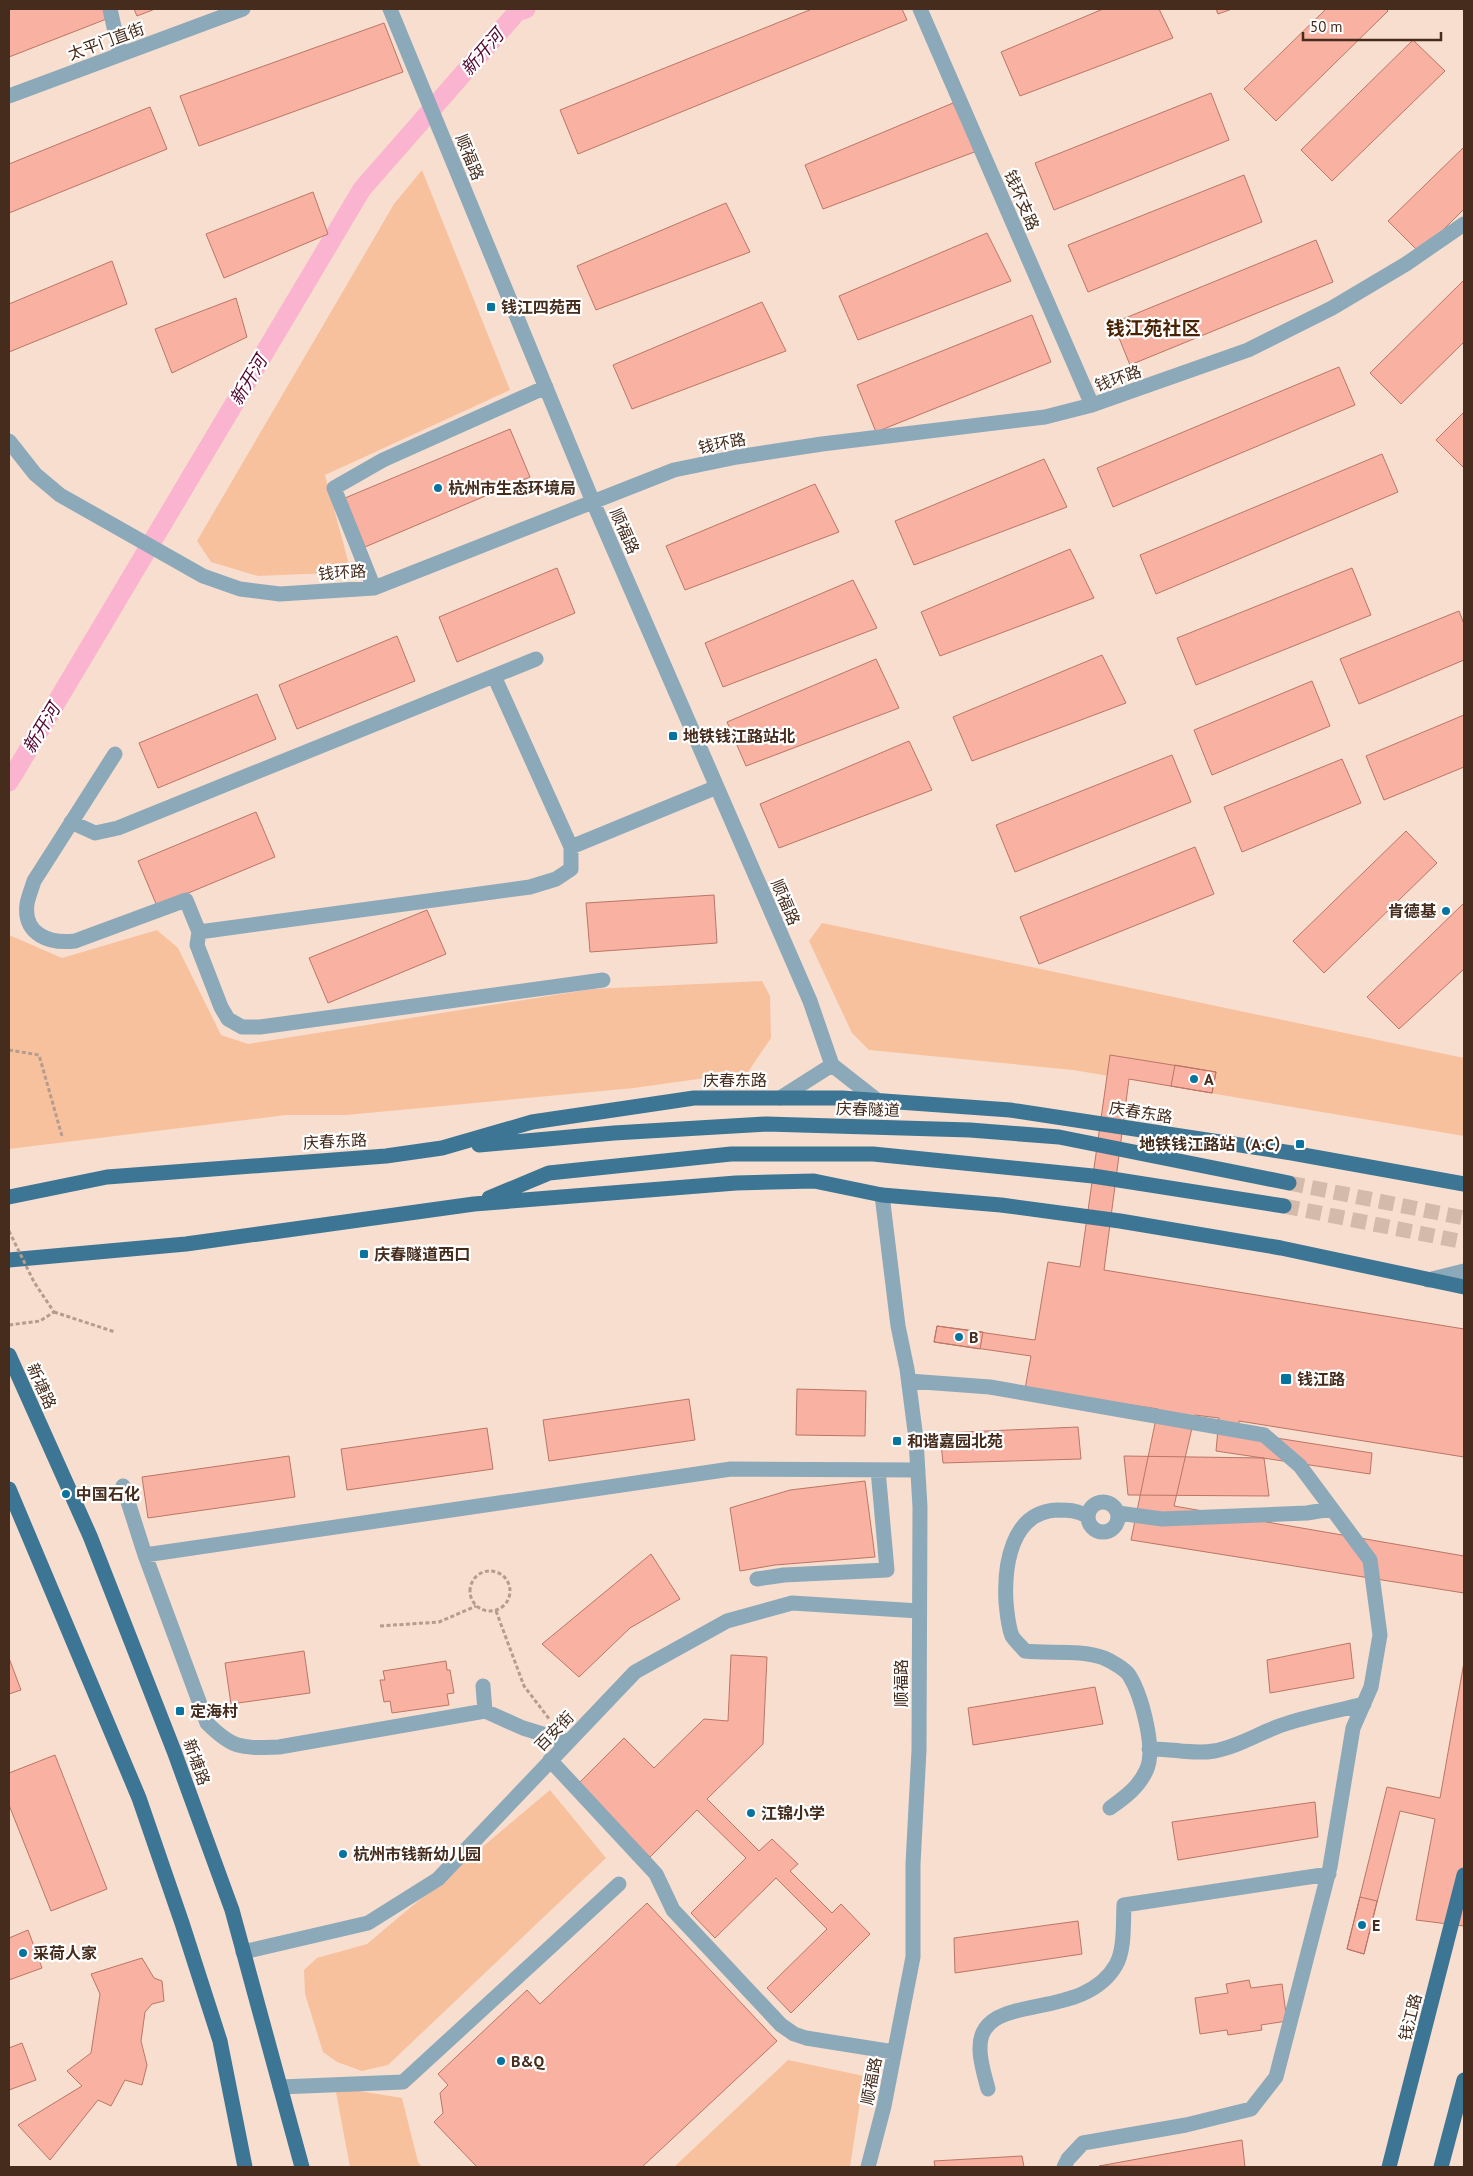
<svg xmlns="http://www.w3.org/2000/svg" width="1473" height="2176" viewBox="0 0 1473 2176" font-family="'PT Sans','Noto Sans SC',sans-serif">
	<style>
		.green { fill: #f8c19e }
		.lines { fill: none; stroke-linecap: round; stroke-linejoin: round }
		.canal { stroke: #fab4d0; stroke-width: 19 }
		.building { fill: #f9b1a1; stroke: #ba7666 }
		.major-tunnel { stroke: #d4baab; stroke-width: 15; stroke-dasharray: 15 8; stroke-linecap: butt }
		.path { stroke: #b59c8c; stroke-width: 3; stroke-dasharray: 4 2.5; stroke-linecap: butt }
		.minor { stroke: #8ca9ba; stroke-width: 15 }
		.major { stroke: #3d7694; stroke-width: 15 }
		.path-bridge { stroke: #b59c8c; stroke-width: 3; stroke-dasharray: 4 2.5; stroke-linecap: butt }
		.poi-dot { fill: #06749f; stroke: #fff; stroke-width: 2 }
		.labels { text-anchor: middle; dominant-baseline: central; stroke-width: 4.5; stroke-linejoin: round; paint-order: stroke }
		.street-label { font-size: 16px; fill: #452c1c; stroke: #fff }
		.poi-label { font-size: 16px; font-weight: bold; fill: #452c1c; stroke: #fff; text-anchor: start }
		.water-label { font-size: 18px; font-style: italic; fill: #51052f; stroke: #fff }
		.quarter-label { font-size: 19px; font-weight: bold; fill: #492204; stroke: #fff }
	</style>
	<rect width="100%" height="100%" fill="#f8decf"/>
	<path class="green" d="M 422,170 L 510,390 L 325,475 L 351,572 L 258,576 L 211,562 L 197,541 L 394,204 Z
		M 822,923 L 1464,1058 L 1464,1136 L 1073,1070 L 869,1050 L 852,1033 L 809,941 Z
		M 157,930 L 178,948 L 221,1035 L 248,1044 L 592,989 L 762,981 L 770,996 L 771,1038 L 748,1072 L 634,1088 L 346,1115 L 286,1115 L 9,1149 L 9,935 L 62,958 Z
		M 550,1790 L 606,1858 L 388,2065 L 362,2071 L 337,2062 L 323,2052 L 305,1994 L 304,1970 L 317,1958 L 367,1944 Z
		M 788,2060 L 864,2076 L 850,2167 L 674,2167 Z
		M 335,2087 L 402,2098 L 418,2162 L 422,2167 L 350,2167 Z"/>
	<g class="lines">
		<path class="canal" d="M 9,782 L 362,189 L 517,12 L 526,9"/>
	</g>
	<path class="building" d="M 9,9 L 106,9 L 109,18 L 9,57 Z
		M 134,9 L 155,9 L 137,16 Z
		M 812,9 L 902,9 L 907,20 L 578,154 L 560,110 Z
		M 1103,9 L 1159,9 L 1173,38 L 1020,96 L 1001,52 Z
		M 1216,9 L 1232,9 L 1218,14 Z
		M 1326,9 L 1386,9 L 1388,11 L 1276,121 L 1244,89 Z
		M 384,23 L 403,72 L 199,146 L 180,96 Z
		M 1413,40 L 1445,71 L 1332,181 L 1301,150 Z
		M 1211,93 L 1229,140 L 1054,210 L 1035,163 Z
		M 953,103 L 977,151 L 823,209 L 805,165 Z
		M 150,107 L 167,149 L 9,213 L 9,164 Z
		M 1464,147 L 1464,209 L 1420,253 L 1388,221 Z
		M 1244,175 L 1262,222 L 1088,292 L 1068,245 Z
		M 313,192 L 328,234 L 224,278 L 206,234 Z
		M 726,203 L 750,252 L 596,310 L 577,266 Z
		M 987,233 L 1011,281 L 858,340 L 839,296 Z
		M 1316,240 L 1333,282 L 1130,365 L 1113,323 Z
		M 112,261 L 127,304 L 9,352 L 9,304 Z
		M 1464,280 L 1464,342 L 1401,404 L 1370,373 Z
		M 236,298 L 247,337 L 172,373 L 155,329 Z
		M 762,302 L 786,351 L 632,409 L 613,365 Z
		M 1032,315 L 1051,362 L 876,432 L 857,385 Z
		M 1339,367 L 1355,405 L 1113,507 L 1097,468 Z
		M 1464,412 L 1464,468 L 1436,440 Z
		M 510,429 L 530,477 L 365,547 L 345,498 Z
		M 1382,454 L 1398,492 L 1156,594 L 1140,555 Z
		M 1044,459 L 1067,507 L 914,565 L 895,521 Z
		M 815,484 L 839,532 L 685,590 L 666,546 Z
		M 1070,549 L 1094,598 L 940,656 L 921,612 Z
		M 557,568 L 575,613 L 457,662 L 439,617 Z
		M 1352,568 L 1371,615 L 1196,685 L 1177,638 Z
		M 853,580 L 877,628 L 723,687 L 705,643 Z
		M 1459,611 L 1464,624 L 1464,660 L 1359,704 L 1340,659 Z
		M 397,636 L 415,681 L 297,729 L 279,685 Z
		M 1102,655 L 1126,703 L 972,761 L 953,717 Z
		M 876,659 L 899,708 L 746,766 L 727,722 Z
		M 1312,681 L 1330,726 L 1212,775 L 1194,730 Z
		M 257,694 L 276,739 L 158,788 L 139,743 Z
		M 1464,715 L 1464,767 L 1384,800 L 1366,756 Z
		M 909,741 L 932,790 L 779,848 L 760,804 Z
		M 1172,755 L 1191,802 L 1015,872 L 996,825 Z
		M 1342,759 L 1361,803 L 1242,852 L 1224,807 Z
		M 256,812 L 275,857 L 157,906 L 138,861 Z
		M 1406,831 L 1437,863 L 1324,973 L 1293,941 Z
		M 1195,847 L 1214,894 L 1039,964 L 1020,917 Z
		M 714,895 L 717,943 L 590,952 L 586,903 Z
		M 1464,903 L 1464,969 L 1399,1029 L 1367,997 Z
		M 427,910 L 446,954 L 328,1003 L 309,958 Z
		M 1110,1055 L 1216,1072 L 1212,1093 L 1129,1079 L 1104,1270 L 1464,1329 L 1464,1457 L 1239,1421 L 1238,1432 L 1372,1453 L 1370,1474 L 1216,1451 L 1219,1418 L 1195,1415 L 1174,1506 L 1464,1556 L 1464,1593 L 1131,1540 L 1158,1409 L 1025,1389 L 1031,1356 L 934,1342 L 937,1326 L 1035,1340 L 1048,1262 L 1080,1267 Z
		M 1175,1065 L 1216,1072 L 1212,1093 L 1171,1086 Z
		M 937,1326 L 983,1332 L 980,1349 L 934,1342 Z
		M 797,1389 L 866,1391 L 865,1436 L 796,1435 Z
		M 689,1399 L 695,1440 L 549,1461 L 543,1420 Z
		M 1078,1427 L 1081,1459 L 943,1463 L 940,1433 Z
		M 487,1428 L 493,1469 L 347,1490 L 341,1449 Z
		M 289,1456 L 295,1497 L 148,1518 L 142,1477 Z
		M 1124,1456 L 1264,1458 L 1269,1496 L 1128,1495 Z
		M 865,1481 L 875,1557 L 775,1565 L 740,1571 L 730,1508 L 790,1490 Z
		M 651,1554 L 680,1599 L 630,1628 L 579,1677 L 542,1644 Z
		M 1350,1643 L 1354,1678 L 1270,1693 L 1267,1660 Z
		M 304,1651 L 310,1693 L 231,1704 L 225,1663 Z
		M 731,1655 L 767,1657 L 763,1744 L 707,1799 L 759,1851 L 772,1839 L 798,1864 L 790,1871 L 832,1913 L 841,1904 L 870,1934 L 791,2013 L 767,1988 L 827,1929 L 776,1878 L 715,1938 L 691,1913 L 746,1858 L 697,1810 L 650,1857 L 578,1784 L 624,1738 L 654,1768 L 704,1719 L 728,1721 Z
		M 9,1658 L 21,1690 L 9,1694 Z
		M 446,1661 L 447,1670 L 450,1670 L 454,1693 L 447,1694 L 449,1705 L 392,1713 L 390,1701 L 384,1702 L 380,1680 L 385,1680 L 383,1671 Z
		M 1464,1662 L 1464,1926 L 1416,1920 L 1435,1819 L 1400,1811 L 1364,1954 L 1347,1949 L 1387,1787 L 1440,1798 Z
		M 1095,1687 L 1103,1724 L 973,1745 L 968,1708 Z
		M 55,1755 L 107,1889 L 51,1911 L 9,1805 L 9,1773 Z
		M 1315,1802 L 1318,1837 L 1178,1860 L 1172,1822 Z
		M 1360,1897 L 1377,1901 L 1364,1954 L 1347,1949 Z
		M 647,1903 L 777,2041 L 642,2167 L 477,2167 L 434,2122 L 443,2113 L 440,2093 L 448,2085 L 438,2074 L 527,1990 L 540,2004 Z
		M 1078,1921 L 1082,1954 L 955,1973 L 954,1938 Z
		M 28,1930 L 42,1968 L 9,1980 L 9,1938 Z
		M 142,1958 L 154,1978 L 162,1981 L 164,2001 L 152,2004 L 145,2012 L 141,2041 L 147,2065 L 142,2085 L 125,2080 L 111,2106 L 98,2100 L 50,2160 L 18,2125 L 82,2086 L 67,2071 L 91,2053 L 100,1994 L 91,1974 Z
		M 1249,1980 L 1251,1988 L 1282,1984 L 1287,2021 L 1261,2025 L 1262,2030 L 1228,2035 L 1227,2030 L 1200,2034 L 1195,1998 L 1228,1993 L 1226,1984 Z
		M 22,2043 L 36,2080 L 9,2090 L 9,2048 Z
		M 1242,2140 L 1245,2167 L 1099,2166 Z
		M 1022,2156 L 1024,2167 L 935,2167 L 934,2161 Z"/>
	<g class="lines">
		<path class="major-tunnel" d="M 1289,1183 L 1464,1218
			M 1284,1206 L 1464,1242"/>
		<path class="path" d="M 9,1050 L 39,1055 L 62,1136
			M 54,1312 L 115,1332
			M470 1591a20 20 0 1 1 40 0a20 20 0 1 1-40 0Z
			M 496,1611 L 524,1686 L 550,1720
			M 380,1626 L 439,1622 L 476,1606"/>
		<path class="minor" d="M 110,9 L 120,54
			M 390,9 L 593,502 L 810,1001 L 832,1065
			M 920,9 L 1092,405
			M 9,96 L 243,9
			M 9,441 L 35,474 L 60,495 L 203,576 L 240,589 L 280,594 L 374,588 L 674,470 L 737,457 L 822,444 L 1045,417 L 1092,405 L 1248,350 L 1332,308 L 1406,264 L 1464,224
			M 374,588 L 334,488 L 383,460 L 546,387
			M 115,754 L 34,881 C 32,888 28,897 27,904 C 23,935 50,944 75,941 L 186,900 L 199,932 L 530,887 L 556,879 L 571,869 L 571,847 L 494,676
			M 71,822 L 95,833 L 118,828 L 536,659
			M 571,847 L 717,787
			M 199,932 L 197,945 L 221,1007 L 228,1019 L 242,1027 L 260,1027 L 603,980
			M 832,1065 L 878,1101
			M 780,1098 L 832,1065
			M 1428,1280 L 1464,1271
			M 909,1381 L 990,1387 L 1264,1435 L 1300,1466 L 1370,1560 L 1380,1635 L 1371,1687 L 1353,1728 L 1330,1867 L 1276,2077 L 1251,2109 L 1186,2125 L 1083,2143 L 1068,2159 L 1064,2167
			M 123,1486 L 145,1555 L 207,1723 C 234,1750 242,1748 279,1747 L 485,1711 L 523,1728 L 568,1742
			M1088 1517a15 15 0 1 1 30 0a15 15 0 1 1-30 0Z
			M 1118,1513 L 1162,1519 L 1307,1513 L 1331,1509
			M 1087,1516 C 1076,1510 1069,1510 1057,1510 C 1011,1512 1004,1566 1006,1602 C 1007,1613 1008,1626 1012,1636 C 1015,1641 1021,1646 1025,1651 C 1051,1654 1079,1649 1104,1658 C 1111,1661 1125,1669 1129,1675 C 1141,1694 1157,1750 1146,1771 C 1138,1788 1125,1797 1110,1808
			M 145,1555 L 731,1469 L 918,1470
			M 757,1579 L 784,1575 L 887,1570 L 878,1470
			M 483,1686 L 485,1711
			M 1149,1749 C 1171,1748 1192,1755 1214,1751 C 1238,1747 1259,1733 1282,1725 C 1308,1716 1337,1711 1364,1704
			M 550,1760 L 656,1874 L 673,1910 L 781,2025 L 794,2034 L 806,2038 L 894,2052
			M 243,1952 L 368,1923 L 438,1879 L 635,1672 L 727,1621 L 792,1603 L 919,1611
			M 280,2087 L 403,2082 L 619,1884
			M 988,2089 C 984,2073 974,2045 985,2029 C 1005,1997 1087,2016 1116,1965 C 1125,1949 1123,1923 1124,1905 L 1329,1874
			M 868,2167 L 884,2106 L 913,1957 L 913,1864 L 919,1750 L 920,1507 L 916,1439 L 907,1369 L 898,1326 L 882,1195"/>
		<path class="major" d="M 479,1145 L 614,1133 L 766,1124 L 970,1130 L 1059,1137 L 1289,1183
			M 9,1197 L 107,1177 L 386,1156 L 442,1148 L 532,1122 L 694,1098 L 842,1098 L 1010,1110 L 1292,1153 L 1464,1184
			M 489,1198 L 549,1173 L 731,1154 L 873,1154 L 1093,1176 L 1284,1206
			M 9,1260 L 186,1244 L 474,1204 L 736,1183 L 814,1181 L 882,1195 L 1001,1205 L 1120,1221 L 1281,1248 L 1464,1287
			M 9,1355 L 90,1536 L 174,1751 L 232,1910 L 302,2167
			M 9,1489 L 139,1798 L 182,1923 L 220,2041 L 245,2167
			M 1389,2167 L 1464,1875
			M 1441,2167 L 1464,2080"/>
		<path class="path-bridge" d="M 9,1231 L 34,1282 L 54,1312 L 40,1321 L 9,1325"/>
	</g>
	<g class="poi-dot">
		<rect x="486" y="302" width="10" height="10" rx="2.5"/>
		<circle cx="438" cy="488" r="5"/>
		<rect x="668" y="731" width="10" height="10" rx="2.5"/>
		<circle cx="1446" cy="911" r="5"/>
		<circle cx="1194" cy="1079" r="5"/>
		<rect x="1295" y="1139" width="10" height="10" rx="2.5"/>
		<rect x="359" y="1249" width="10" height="10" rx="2.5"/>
		<circle cx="959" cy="1337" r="5"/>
		<rect x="1280" y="1373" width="12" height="12" rx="2.5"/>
		<rect x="892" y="1436" width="10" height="10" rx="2.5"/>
		<circle cx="66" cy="1494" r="5"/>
		<rect x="175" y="1706" width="10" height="10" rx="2.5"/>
		<circle cx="751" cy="1813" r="5"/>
		<circle cx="343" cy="1854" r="5"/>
		<circle cx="1362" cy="1925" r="5"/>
		<circle cx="23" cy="1953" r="5"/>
		<circle cx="501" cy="2061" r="5"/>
	</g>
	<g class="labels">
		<g class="street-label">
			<text transform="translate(106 41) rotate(-20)">太平门直街</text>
			<text transform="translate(470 157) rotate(68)">顺福路</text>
			<text transform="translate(1022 200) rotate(67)">钱环支路</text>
			<text transform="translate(1118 378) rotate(-19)">钱环路</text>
			<text transform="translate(722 443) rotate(-11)">钱环路</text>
			<text transform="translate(625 531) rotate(66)">顺福路</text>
			<text transform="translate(342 572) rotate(-4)">钱环路</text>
			<text transform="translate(786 902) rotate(67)">顺福路</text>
			<text x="735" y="1080">庆春东路</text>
			<text transform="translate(868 1109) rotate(2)">庆春隧道</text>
			<text transform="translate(1141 1112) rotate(9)">庆春东路</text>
			<text transform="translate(335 1141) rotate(-3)">庆春东路</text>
			<text transform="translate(42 1386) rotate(66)">新塘路</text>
			<text transform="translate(901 1683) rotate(-90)">顺福路</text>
			<text transform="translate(554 1731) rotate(-46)">百安街</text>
			<text transform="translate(197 1762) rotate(70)">新塘路</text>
			<text transform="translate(1410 2017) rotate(-76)">钱江路</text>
			<text transform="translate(871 2081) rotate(-79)">顺福路</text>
		</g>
		<g class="poi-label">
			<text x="501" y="307">钱江四苑西</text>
			<text x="448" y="488">杭州市生态环境局</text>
			<text x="683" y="736">地铁钱江路站北</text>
			<text x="1436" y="911" text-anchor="end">肯德基</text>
			<text x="1204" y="1079">A</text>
			<text x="1290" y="1144" text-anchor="end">地铁钱江路站（A·C）</text>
			<text x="374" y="1254">庆春隧道西口</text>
			<text x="969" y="1337">B</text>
			<text x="1297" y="1379">钱江路</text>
			<text x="907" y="1441">和谐嘉园北苑</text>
			<text x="76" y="1494">中国石化</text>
			<text x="190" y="1711">定海村</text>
			<text x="761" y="1813">江锦小学</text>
			<text x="353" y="1854">杭州市钱新幼儿园</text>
			<text x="1372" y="1925">E</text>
			<text x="33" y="1953">采荷人家</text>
			<text x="511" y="2061">B&amp;Q</text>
		</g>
		<g class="water-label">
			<text transform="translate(482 52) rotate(-49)">新开河</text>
			<text transform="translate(248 380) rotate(-59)">新开河</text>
			<text transform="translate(41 728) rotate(-59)">新开河</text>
		</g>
		<g class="quarter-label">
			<text x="1153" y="328">钱江苑社区</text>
		</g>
	</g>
	<rect width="1473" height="2176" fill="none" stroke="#452c1c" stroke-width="20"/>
	<path d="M1303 32v8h138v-8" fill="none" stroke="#452c1c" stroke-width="2.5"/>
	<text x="1310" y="32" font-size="15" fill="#452c1c" stroke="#ffffff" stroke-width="4" paint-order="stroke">50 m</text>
</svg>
